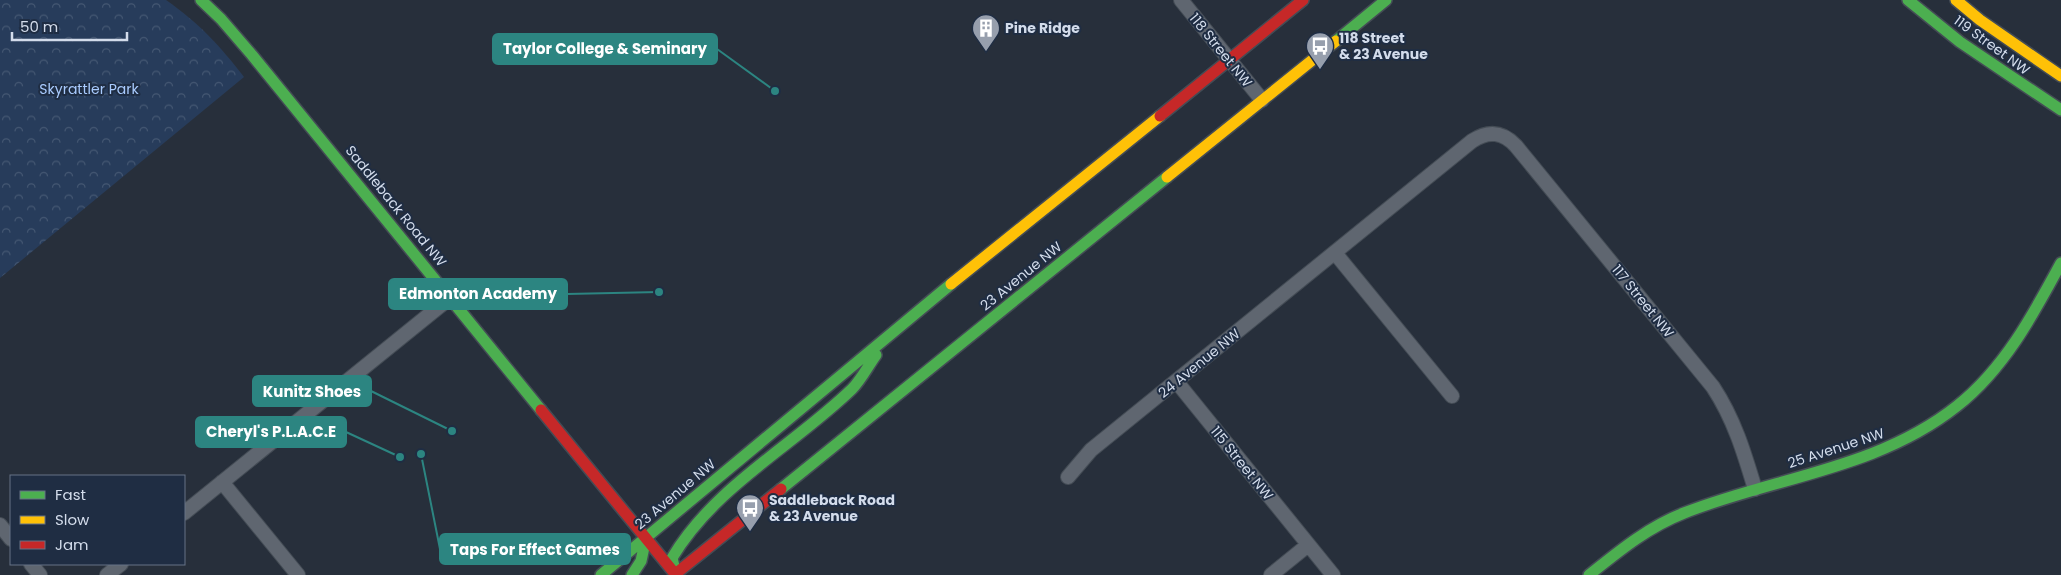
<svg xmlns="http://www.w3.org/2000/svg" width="2061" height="575" viewBox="0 0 2061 575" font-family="Poppins,sans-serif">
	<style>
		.park { fill: url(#park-crowns) }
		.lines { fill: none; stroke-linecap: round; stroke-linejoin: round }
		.street-casing { stroke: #444c55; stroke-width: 16 }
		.fast-casing { stroke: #444c55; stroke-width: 14 }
		.slow-casing { stroke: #444c55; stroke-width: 14 }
		.jam-casing { stroke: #444c55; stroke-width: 14 }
		.street { stroke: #5f6670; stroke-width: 14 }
		.fast { stroke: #4caf50; stroke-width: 11 }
		.slow { stroke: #ffc107; stroke-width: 11 }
		.jam { stroke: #c62828; stroke-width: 11 }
		.labels { text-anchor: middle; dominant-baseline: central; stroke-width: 4; stroke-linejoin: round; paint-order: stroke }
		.poi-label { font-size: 14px; font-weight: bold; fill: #d3dceb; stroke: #1f2d43; text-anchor: start }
		.street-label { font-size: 14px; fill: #d3dceb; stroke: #1f2d43 }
		.park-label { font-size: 14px; fill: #a9cbfe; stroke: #1f2d43 }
		.leader { fill: none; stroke: #2c8581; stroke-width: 2 }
		.callout-dot { fill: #2c8581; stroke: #1f2d43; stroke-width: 2 }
		.callout { fill: #2c8581; stroke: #2c8581; stroke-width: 2 }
		.callout-label { font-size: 15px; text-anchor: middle; font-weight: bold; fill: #fff }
	</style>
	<defs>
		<pattern id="park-crowns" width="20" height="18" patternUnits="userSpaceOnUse" patternTransform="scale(1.25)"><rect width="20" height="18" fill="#273c5b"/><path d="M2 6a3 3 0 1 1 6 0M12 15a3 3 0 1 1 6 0" fill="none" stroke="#455873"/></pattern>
	</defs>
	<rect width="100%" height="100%" fill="#272f3b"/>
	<path class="park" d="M 0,0 L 166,0 C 199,23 220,46 244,77 L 0,278 Z"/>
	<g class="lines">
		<g class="street-casing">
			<path id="street" d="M 1181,0 L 1262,100
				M 1335,253 L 1452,396
				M 1176,381 L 1333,575
				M 1068,477 L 1091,450 L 1472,141 C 1489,130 1503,132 1516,146 L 1713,387 C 1734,419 1744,452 1755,489
				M 222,482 L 298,575
				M 184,513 L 451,297
				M 0,525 L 11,539
				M 31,564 L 40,575
				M 107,575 L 121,564
				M 1271,575 L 1308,545"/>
		</g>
		<g class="fast-casing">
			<path id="fast" d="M 201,0 L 221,19 L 252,55 L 541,410
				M 1908,0 L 1960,42 L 2061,110
				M 1336,41 L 1386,0
				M 781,489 L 1167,177
				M 676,574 L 672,558 C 715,486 793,446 852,389 C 861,380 868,366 876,355
				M 601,575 L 951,284
				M 632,575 L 641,561 L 646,538
				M 1589,575 C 1619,551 1648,527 1684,513 C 1775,477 1878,469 1957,406 C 2004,369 2033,315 2061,263"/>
		</g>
		<g class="slow-casing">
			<path id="slow" d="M 1956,0 L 1980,20 L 2061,76
				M 1167,177 L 1336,41
				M 951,284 L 1160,116"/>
		</g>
		<g class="jam-casing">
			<path id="jam" d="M 1160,116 L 1303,0
				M 541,410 L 676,575
				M 674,575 L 781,489"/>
		</g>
		<use href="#street" class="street"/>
		<use href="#fast" class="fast"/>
		<use href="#slow" class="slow"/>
		<use href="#jam" class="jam"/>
	</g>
	<defs>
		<g id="building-pin" transform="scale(1.4375)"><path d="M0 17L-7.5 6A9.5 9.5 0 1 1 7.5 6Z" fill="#979fad" stroke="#1f2d43"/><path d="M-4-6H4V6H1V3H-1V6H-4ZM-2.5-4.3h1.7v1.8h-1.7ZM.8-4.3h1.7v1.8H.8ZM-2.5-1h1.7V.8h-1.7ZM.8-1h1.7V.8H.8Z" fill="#fff"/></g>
		<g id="bus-pin" transform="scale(1.4375)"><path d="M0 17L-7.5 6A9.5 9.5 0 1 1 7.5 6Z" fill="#979fad" stroke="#1f2d43"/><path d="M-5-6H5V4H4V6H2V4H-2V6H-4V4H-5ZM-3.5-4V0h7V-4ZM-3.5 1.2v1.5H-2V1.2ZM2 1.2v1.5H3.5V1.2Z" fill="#fff"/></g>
	</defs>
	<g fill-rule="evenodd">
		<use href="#building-pin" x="986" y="28"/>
		<use href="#bus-pin" x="1320" y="46"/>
		<use href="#bus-pin" x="750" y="508"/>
	</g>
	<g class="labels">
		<g class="poi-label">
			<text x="1005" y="28">Pine Ridge</text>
			<text x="1339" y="38">118 Street<tspan x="1339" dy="16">&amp; 23 Avenue</tspan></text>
			<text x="769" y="500">Saddleback Road<tspan x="769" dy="16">&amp; 23 Avenue</tspan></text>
		</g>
		<g class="street-label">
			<text transform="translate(1992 45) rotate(36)">119 Street NW</text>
			<text transform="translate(1221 50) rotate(51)">118 Street NW</text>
			<text transform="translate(396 206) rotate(51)">Saddleback Road NW</text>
			<text transform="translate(1021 276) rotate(-39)">23 Avenue NW</text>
			<text transform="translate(1643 301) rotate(51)">117 Street NW</text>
			<text transform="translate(1199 363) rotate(-39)">24 Avenue NW</text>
			<text transform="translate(1836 448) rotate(-18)">25 Avenue NW</text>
			<text transform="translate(1242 463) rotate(51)">115 Street NW</text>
			<text transform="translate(675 494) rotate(-40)">23 Avenue NW</text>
		</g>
		<g class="park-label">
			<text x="89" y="89">Skyrattler Park</text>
		</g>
	</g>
	<path class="leader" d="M775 91L717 49M659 292L567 294M452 431L371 391M400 457L346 432M421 454L440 549"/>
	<g class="callout-dot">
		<circle cx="775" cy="91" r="5"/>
		<circle cx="659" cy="292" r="5"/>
		<circle cx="452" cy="431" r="5"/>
		<circle cx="400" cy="457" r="5"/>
		<circle cx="421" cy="454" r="5"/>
	</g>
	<g class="callout">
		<rect x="493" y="34" width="224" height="30" rx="5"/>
		<rect x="389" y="279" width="178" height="30" rx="5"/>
		<rect x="253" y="376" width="118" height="30" rx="5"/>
		<rect x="196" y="417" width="150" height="30" rx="5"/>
		<rect x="440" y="534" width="190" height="30" rx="5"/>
	</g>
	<g class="callout-label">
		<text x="605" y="54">Taylor College &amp; Seminary</text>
		<text x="478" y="299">Edmonton Academy</text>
		<text x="312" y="397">Kunitz Shoes</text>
		<text x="271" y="437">Cheryl's P.L.A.C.E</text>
		<text x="535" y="555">Taps For Effect Games</text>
	</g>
	<rect x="10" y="475" width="175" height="90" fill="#1f2d43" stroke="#677386"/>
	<rect x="20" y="491" width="25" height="8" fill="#4caf50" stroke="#677386"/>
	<text x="55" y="500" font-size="15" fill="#d3dceb">Fast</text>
	<rect x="20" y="516" width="25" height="8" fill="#ffc107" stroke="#677386"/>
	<text x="55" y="525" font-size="15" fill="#d3dceb">Slow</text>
	<rect x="20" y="541" width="25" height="8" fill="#c62828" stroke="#677386"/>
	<text x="55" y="550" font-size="15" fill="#d3dceb">Jam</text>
	<path d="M12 32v8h115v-8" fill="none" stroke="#d3dceb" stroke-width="2.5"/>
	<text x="20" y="32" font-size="15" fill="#d3dceb" stroke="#1f2d43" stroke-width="4" paint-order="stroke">50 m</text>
</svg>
